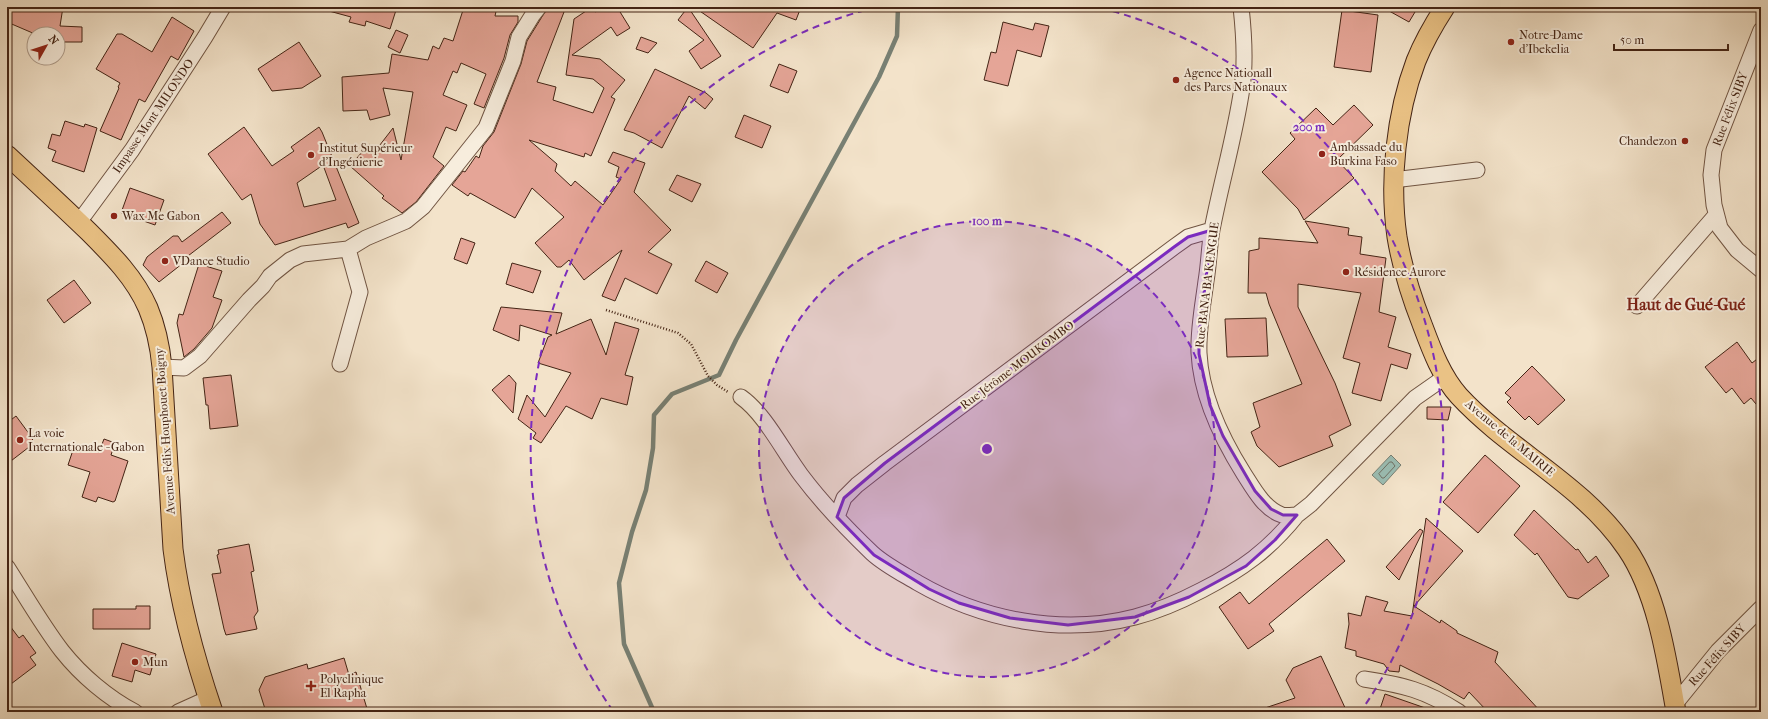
<svg xmlns="http://www.w3.org/2000/svg" width="1768" height="719" viewBox="0 0 1768 719" font-family="'IM FELL French Canon',serif">
	<style>
		.water { fill: #9bbeb4; stroke: #788074 }
		.lines { fill: none; stroke-linecap: round; stroke-linejoin: round }
		.shore { stroke: #707164; stroke-width: 1 }
		.stream { stroke: #788074; stroke-width: 4.5 }
		.building { fill: #e5a597; stroke: #442415; fill-rule: evenodd }
		.minor-casing { stroke: #705442; stroke-width: 17 }
		.major-casing { stroke: #442415; stroke-width: 21 }
		.path { stroke: #442415; stroke-width: 2.5; stroke-dasharray: 1 2; stroke-linecap: butt }
		.minor { stroke: #f7eddd; stroke-width: 15 }
		.major { stroke: #eac285; stroke-width: 19 }
		.marked { fill: #7b2cbf; fill-opacity: 0.2; stroke: #7b2cbf; stroke-width: 3; stroke-linejoin: round }
		.ring { fill: none; stroke: #7b2cbf; stroke-width: 2; stroke-dasharray: 7 5 }
		.poi-dot { fill: #8f2418; stroke: #f7eddd; stroke-width: 1.5 }
		.labels { text-anchor: middle; dominant-baseline: central; stroke-width: 4; stroke-linejoin: round; paint-order: stroke }
		.poi-label { font-size: 12px; fill: #442415; stroke: #f7eddd; text-anchor: start }
		.street-label { font-size: 12px; fill: #442415; stroke: #f7eddd }
		.district-label { font-size: 16px; font-weight: bold; fill: #7a1f14; stroke: #f7eddd }
		.centre { fill: #7b2cbf; stroke: #f7eddd; stroke-width: 2 }
		.ring-label { font-size: 12px; text-anchor: middle; font-weight: bold; fill: #7b2cbf; stroke: #f7eddd; stroke-width: 4; stroke-linejoin: round; paint-order: stroke }
	</style>
	<rect width="100%" height="100%" fill="#f3e3ca"/>
	<filter id="stains"><feTurbulence type="fractalNoise" baseFrequency=".005" numOctaves="4"/><feColorMatrix values="0 0 0 0 .2 0 0 0 0 .09 0 0 0 0 .02 0 0 0 .5 -.17"/></filter>
	<radialGradient id="worn" r=".72"><stop offset=".6" stop-color="#630" stop-opacity="0"/><stop offset="1" stop-color="#630" stop-opacity=".3"/></radialGradient>
	<path class="water" d="M 1391,455 L 1401,465 L 1383,485 L 1372,475 Z"/>
	<g class="lines">
		<path class="shore" d="M 1390,462 L 1392,462 L 1395,466 L 1384,478 L 1382,478 L 1379,474 Z"/>
		<path class="stream" d="M 654,712 L 624,644 L 619,583 L 632,532 L 646,490 L 653,448 L 654,415 L 672,394 L 719,375 L 736,340 L 879,77 L 897,36 L 898,7"/>
	</g>
	<path class="building" d="M 7,7 L 63,7 L 60,26 L 82,27 L 82,42 L 58,42 L 58,34 L 35,34 L 7,22 Z
		M 329,7 L 397,7 L 390,29 L 366,21 L 365,26 L 349,22 L 351,17 L 329,11 Z
		M 464,7 L 497,7 L 495,16 L 518,16 L 518,22 L 510,35 L 504,58 L 484,108 L 474,104 L 486,74 L 461,63 L 457,73 L 453,71 L 443,95 L 467,105 L 456,131 L 446,127 L 433,157 L 444,166 L 416,202 L 402,213 L 382,198 L 384,196 L 350,166 L 369,144 L 376,150 L 393,128 L 401,160 L 413,92 L 383,88 L 390,115 L 370,120 L 367,110 L 343,111 L 342,77 L 389,73 L 392,54 L 428,60 L 433,46 L 439,49 L 444,38 L 453,41 Z
		M 548,7 L 555,7 L 564,12 L 537,82 L 556,87 L 553,100 L 593,113 L 604,88 L 593,79 L 566,75 L 574,19 L 592,7 L 595,12 L 603,7 L 617,7 L 630,28 L 617,36 L 611,27 L 572,55 L 600,59 L 625,80 L 611,97 L 615,99 L 591,156 L 585,153 L 584,157 L 529,140 L 557,164 L 555,171 L 571,186 L 575,181 L 603,205 L 621,179 L 616,177 L 619,167 L 608,162 L 613,152 L 645,163 L 634,192 L 671,230 L 648,252 L 672,264 L 657,294 L 625,278 L 615,301 L 602,296 L 622,250 L 584,280 L 569,260 L 561,267 L 557,267 L 535,243 L 564,217 L 532,188 L 515,218 L 470,193 L 468,196 L 452,185 L 463,171 L 465,172 L 476,156 L 479,158 L 483,146 L 494,132 L 521,64 L 527,41 Z
		M 688,7 L 721,56 L 701,69 L 689,51 L 704,40 L 678,20 Z
		M 694,7 L 801,7 L 796,20 L 777,13 L 753,48 Z
		M 1382,7 L 1418,7 L 1409,22 Z
		M 1342,10 L 1378,15 L 1371,72 L 1334,67 Z
		M 172,17 L 194,31 L 178,60 L 171,56 L 145,102 L 139,99 L 121,140 L 100,131 L 119,88 L 118,87 L 120,83 L 96,69 L 117,34 L 122,34 L 152,52 Z
		M 1003,22 L 1033,30 L 1035,23 L 1049,26 L 1041,57 L 1017,50 L 1008,86 L 984,80 L 991,52 L 996,53 Z
		M 396,30 L 408,35 L 400,53 L 388,47 Z
		M 641,37 L 657,43 L 648,53 L 636,49 Z
		M 299,42 L 321,76 L 302,88 L 272,91 L 258,69 Z
		M 779,64 L 797,71 L 788,93 L 770,86 Z
		M 655,69 L 706,93 L 713,99 L 705,109 L 689,96 L 662,148 L 634,133 L 624,130 Z
		M 1354,105 L 1373,125 L 1337,160 L 1354,178 L 1304,220 L 1298,209 L 1262,172 L 1295,139 L 1290,133 L 1316,108 L 1333,125 Z
		M 744,115 L 771,126 L 762,148 L 735,137 Z
		M 65,121 L 84,127 L 85,124 L 97,128 L 84,172 L 52,161 L 56,151 L 48,148 L 52,134 L 60,136 Z
		M 244,127 L 272,166 L 294,151 L 291,147 L 319,127 L 322,132 L 359,223 L 348,228 L 346,223 L 275,245 L 260,224 L 251,194 L 242,200 L 208,154 ZM 323,165 L 336,200 L 304,207 L 297,183 Z
		M 677,175 L 701,184 L 692,202 L 669,190 Z
		M 130,188 L 164,200 L 155,225 L 121,213 Z
		M 222,212 L 231,223 L 184,259 L 187,260 L 159,282 L 143,265 L 147,257 L 173,236 L 178,236 L 182,242 Z
		M 1305,221 L 1349,228 L 1348,235 L 1362,237 L 1360,254 L 1386,258 L 1379,312 L 1396,317 L 1388,347 L 1411,354 L 1407,369 L 1391,364 L 1381,401 L 1352,393 L 1360,363 L 1343,358 L 1361,293 L 1298,284 L 1298,307 L 1335,383 L 1351,425 L 1329,436 L 1333,446 L 1279,467 L 1257,446 L 1251,432 L 1260,427 L 1253,403 L 1302,384 L 1269,304 L 1266,293 L 1248,293 L 1249,251 L 1259,249 L 1259,238 L 1318,243 Z
		M 461,238 L 475,243 L 467,264 L 454,259 Z
		M 706,261 L 728,273 L 717,293 L 695,281 Z
		M 512,263 L 541,271 L 533,293 L 506,284 Z
		M 199,264 L 222,271 L 213,297 L 222,300 L 212,328 L 194,349 L 184,357 L 177,323 L 179,314 L 183,315 Z
		M 74,280 L 91,303 L 64,323 L 47,300 Z
		M 501,307 L 562,313 L 556,334 L 591,319 L 606,355 L 615,322 L 639,329 L 625,375 L 633,377 L 627,405 L 601,398 L 592,419 L 566,406 L 541,443 L 533,438 L 536,433 L 518,419 L 527,395 L 545,417 L 571,373 L 538,363 L 548,337 L 552,335 L 520,325 L 519,341 L 493,330 Z
		M 1266,318 L 1268,356 L 1227,357 L 1225,319 Z
		M 1737,342 L 1752,363 L 1761,356 L 1761,410 L 1751,398 L 1744,404 L 1732,388 L 1726,393 L 1705,367 Z
		M 1532,366 L 1565,400 L 1538,425 L 1529,416 L 1525,420 L 1507,402 L 1511,398 L 1505,393 Z
		M 231,375 L 238,426 L 210,429 L 208,405 L 206,405 L 203,378 Z
		M 509,375 L 516,383 L 513,413 L 492,390 Z
		M 1427,407 L 1451,407 L 1448,420 L 1427,419 Z
		M 16,416 L 33,439 L 31,441 L 33,444 L 7,464 L 7,423 Z
		M 104,439 L 115,443 L 111,455 L 128,461 L 115,501 L 113,502 L 98,497 L 96,502 L 82,497 L 90,472 L 68,465 L 75,444 L 99,452 Z
		M 1485,455 L 1520,486 L 1478,533 L 1443,502 Z
		M 1534,510 L 1576,550 L 1578,549 L 1588,563 L 1596,556 L 1609,576 L 1578,599 L 1568,597 L 1537,553 L 1535,555 L 1514,535 Z
		M 1426,518 L 1463,551 L 1414,606 L 1440,623 L 1441,620 L 1457,631 L 1457,633 L 1498,652 L 1495,662 L 1541,712 L 1488,712 L 1469,692 L 1464,699 L 1438,684 L 1400,665 L 1399,672 L 1389,671 L 1384,664 L 1356,656 L 1356,651 L 1345,648 L 1349,624 L 1348,613 L 1361,616 L 1366,596 L 1388,602 L 1384,611 L 1412,616 Z
		M 1420,529 L 1423,531 L 1399,580 L 1386,567 Z
		M 1327,539 L 1345,561 L 1269,624 L 1274,631 L 1248,649 L 1219,607 L 1240,592 L 1249,604 Z
		M 249,544 L 254,571 L 251,572 L 258,611 L 254,617 L 257,629 L 226,635 L 224,629 L 212,574 L 221,573 L 217,555 L 219,554 L 218,550 Z
		M 136,606 L 150,606 L 150,629 L 93,629 L 93,609 L 136,609 Z
		M 7,622 L 19,638 L 23,635 L 36,653 L 30,657 L 36,665 L 7,687 Z
		M 122,643 L 156,654 L 150,675 L 135,670 L 132,682 L 112,676 Z
		M 1321,656 L 1347,712 L 1260,712 L 1259,710 L 1295,698 L 1286,680 L 1293,668 Z
		M 344,658 L 349,675 L 356,672 L 368,712 L 266,712 L 259,690 L 265,677 L 307,664 L 308,669 Z
		M 1385,694 L 1431,710 L 1430,712 L 1379,712 Z"/>
	<g class="lines">
		<g class="minor-casing">
			<path id="minor" d="M 1241,7 C 1244,34 1246,61 1242,88 C 1235,136 1221,183 1212,230 C 1209,247 1209,264 1206,281 C 1203,305 1198,329 1199,353 C 1201,395 1222,439 1244,474 C 1253,488 1264,509 1282,515 C 1287,516 1293,515 1297,515 L 1311,504 L 1415,398 L 1445,377
				M 1761,30 L 1714,150 L 1711,175 L 1714,205 L 1720,228 L 1737,250 L 1761,270
				M 1393,180 L 1477,170
				M 79,222 L 132,150 L 205,37 L 223,7
				M 1637,306 L 1716,215
				M 340,364 L 360,292 L 348,249
				M 162,367 L 184,368 L 200,356 L 249,300 L 263,286 L 270,276 L 290,260 L 303,254 L 348,249 L 366,238 L 406,221 L 423,207 L 486,128 L 513,61 L 519,37 L 532,16 L 539,7
				M 741,397 C 765,414 783,451 801,475 C 822,503 847,529 872,553 C 885,565 903,574 918,583 C 982,620 1062,636 1135,617 C 1158,611 1181,601 1202,590 C 1241,570 1269,550 1297,515
				M 837,517 L 844,498 L 857,485 L 885,463 L 1174,247 L 1188,237 L 1212,230
				M 7,567 C 25,595 42,625 62,651 C 81,675 108,698 135,712
				M 1364,679 C 1403,685 1425,690 1459,712
				M 1675,704 L 1718,651 L 1761,608
				M 178,712 L 209,698"/>
		</g>
		<g class="major-casing">
			<path id="major" d="M 1445,7 C 1434,24 1424,41 1416,61 C 1396,114 1389,181 1397,237 C 1402,267 1411,296 1422,324 C 1431,348 1441,376 1459,396 C 1511,452 1583,484 1627,549 C 1657,593 1667,660 1676,712
				M 7,155 C 34,180 62,206 89,232 C 112,255 135,278 148,308 C 156,327 160,346 162,367 L 173,549 C 180,605 195,659 213,712"/>
		</g>
		<path class="path" d="M 606,310 L 678,333 L 691,344 L 708,376 L 717,385 L 728,392"/>
		<use href="#minor" class="minor"/>
		<use href="#major" class="major"/>
	</g>
	<path class="marked" d="M 1212,230 L 1199,334 L 1199,354 L 1210,405 L 1223,436 L 1255,491 L 1271,509 L 1283,515 L 1297,515 L 1275,540 L 1246,566 L 1189,597 L 1135,617 L 1068,625 L 1010,618 L 959,603 L 929,589 L 874,555 L 837,517 L 844,498 L 885,463 L 1174,247 L 1188,237 Z"/>
	<circle cx="987" cy="449" r="228" fill="#7b2cbf" fill-opacity=".12"/>
	<g class="ring">
		<circle cx="987" cy="449" r="228"/>
		<path d="M613 711A456 456 0 0 1 873 8M1101 8A456 456 0 0 1 1361 711"/>
	</g>
	<g class="poi-dot">
		<circle cx="1511" cy="42" r="4"/>
		<circle cx="1176" cy="80" r="4"/>
		<circle cx="1685" cy="141" r="4"/>
		<circle cx="1322" cy="154" r="4"/>
		<circle cx="311" cy="155" r="4"/>
		<circle cx="114" cy="216" r="4"/>
		<circle cx="165" cy="261" r="4"/>
		<circle cx="1346" cy="272" r="4"/>
		<circle cx="20" cy="440" r="4"/>
		<circle cx="135" cy="662" r="4"/>
		<path d="M309 680h4v4h4v4h-4v4h-4v-4h-4v-4h4z"/>
	</g>
	<g class="labels">
		<g class="poi-label">
			<text x="1519" y="35">Notre-Dame<tspan x="1519" dy="14">d'Ibekelia</tspan></text>
			<text x="1184" y="73">Agence Nationall<tspan x="1184" dy="14">des Parcs Nationaux</tspan></text>
			<text x="1677" y="141" text-anchor="end">Chandezon</text>
			<text x="1330" y="147">Ambassade du<tspan x="1330" dy="14">Burkina Faso</tspan></text>
			<text x="319" y="148">Institut Supérieur<tspan x="319" dy="14">d'Ingénierie</tspan></text>
			<text x="122" y="216">Wax Me Gabon</text>
			<text x="173" y="261">VDance Studio</text>
			<text x="1354" y="272">Résidence Aurore</text>
			<text x="28" y="433">La voie<tspan x="28" dy="14">Internationale - Gabon</tspan></text>
			<text x="143" y="662">Mun</text>
			<text x="320" y="679">Polyclinique<tspan x="320" dy="14">El Rapha</tspan></text>
		</g>
		<g class="street-label">
			<text transform="translate(1730 109) rotate(-69)">Rue Félix SIBY</text>
			<text transform="translate(153 116) rotate(-56)">Impasse Mont MILONDO</text>
			<text transform="translate(1207 285) rotate(-83)">Rue BANA BA KENGUE</text>
			<text transform="translate(1017 365) rotate(-37)">Rue Jérôme MOUKOMBO</text>
			<text transform="translate(165 431) rotate(-94)">Avenue Félix Houphouet Boigny</text>
			<text transform="translate(1510 438) rotate(40)">Avenue de la MAIRIE</text>
			<text transform="translate(1717 655) rotate(-48)">Rue Félix SIBY</text>
		</g>
		<g class="district-label">
			<text x="1686" y="304">Haut de Gué-Gué</text>
		</g>
	</g>
	<circle cx="987" cy="449" r="6" class="centre"/>
	<g class="ring-label">
		<text x="1309" y="131">200 m</text>
		<text x="987" y="225">100 m</text>
	</g>
	<rect width="1768" height="719" fill="none" stroke="#f3e3ca" stroke-width="24"/>
	<rect x="8" y="8" width="1752" height="703" fill="none" stroke="#442415" stroke-width="2"/>
	<rect x="12" y="12" width="1744" height="695" fill="none" stroke="#442415"/>
	<g transform="translate(46 46) rotate(51)"><circle r="19" fill="#f7eddd" stroke="#af9d8d"/>
	<path d="M0-3L7 15L0 10L-7 15Z" fill="#8f2418"/>
	<text y="-6" font-size="11" font-weight="bold" text-anchor="middle" fill="#442415">N</text>
	</g>
	<path d="M1614 44v6h114v-6" fill="none" stroke="#442415" stroke-width="2"/>
	<text x="1620" y="44" font-size="12" fill="#442415" stroke="#f7eddd" stroke-width="3" paint-order="stroke">50 m</text>
	<rect width="100%" height="100%" filter="url(#stains)"/>
	<rect width="100%" height="100%" fill="url(#worn)"/>
</svg>
